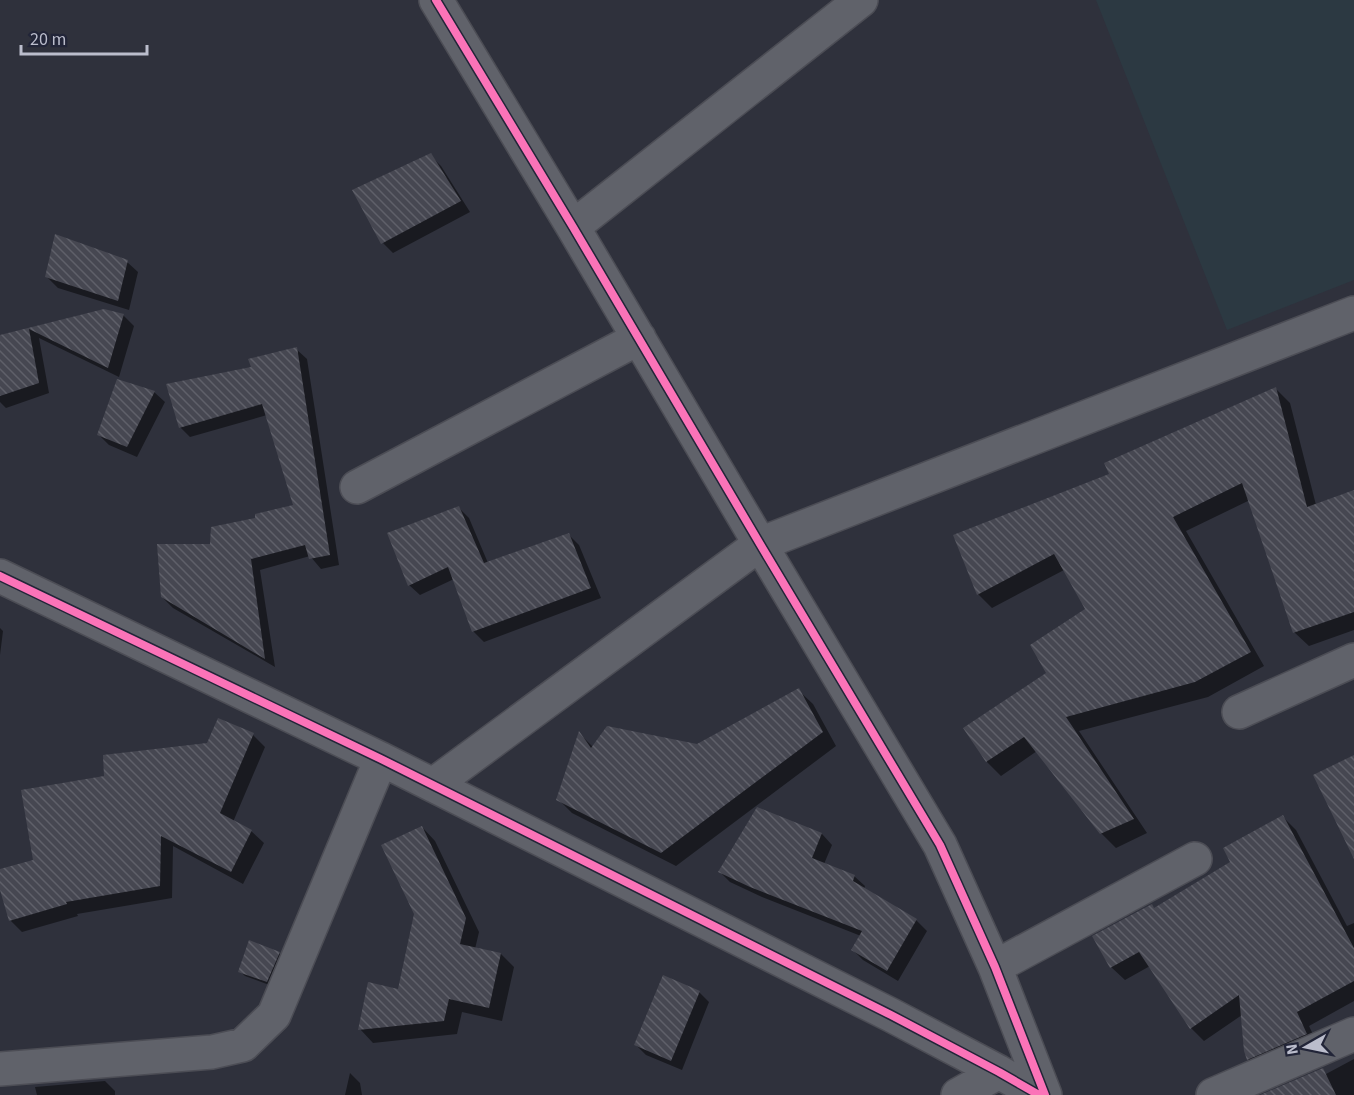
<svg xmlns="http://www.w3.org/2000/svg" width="1354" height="1095" viewBox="0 0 1354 1095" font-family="'Source Sans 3',sans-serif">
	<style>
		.park { fill: #2c3942 }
		.shadow { fill: #0007 }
		.building { fill: url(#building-back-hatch) }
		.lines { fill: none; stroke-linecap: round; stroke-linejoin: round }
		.minor-casing { stroke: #4c4d55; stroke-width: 36 }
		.minor { stroke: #60626a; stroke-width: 33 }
		.cycleway-casing { stroke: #222538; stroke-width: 11 }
		.cycleway { stroke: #fb73b8; stroke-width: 8 }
	</style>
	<defs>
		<pattern id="building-back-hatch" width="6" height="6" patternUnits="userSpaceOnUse" patternTransform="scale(1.5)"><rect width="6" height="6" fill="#464751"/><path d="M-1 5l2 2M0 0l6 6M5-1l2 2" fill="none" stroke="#5f6069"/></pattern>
	</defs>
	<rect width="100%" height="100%" fill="#2f313c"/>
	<path class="park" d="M 1096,0 L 1354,0 L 1354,280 L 1227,330 Z"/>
	<path class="shadow" d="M 430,155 L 441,166 L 470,212 L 393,253 L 383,243 Z
		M 127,262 L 138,272 L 129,310 L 58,288 L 47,277 Z
		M 104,310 L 123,315 L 134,326 L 119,377 L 39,338 L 49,393 L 6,408 L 0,402 L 0,336 Z
		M 296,349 L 307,359 L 339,565 L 321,569 L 310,556 L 260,570 L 275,667 L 173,608 L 162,597 L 211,545 L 257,519 L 295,507 L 267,415 L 190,437 L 180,427 L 253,368 Z
		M 1276,389 L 1290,403 L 1316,505 L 1354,496 L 1354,630 L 1309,646 L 1294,632 L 1250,500 L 1186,531 L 1264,666 L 1208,697 L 1079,731 L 1147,833 L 1116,848 L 1101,833 L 1037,751 L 1001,776 L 987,762 L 965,729 L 1048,673 L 1087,609 L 1064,570 L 992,608 L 978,594 L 1111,475 Z
		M 154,392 L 165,402 L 137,457 L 109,445 L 99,435 Z
		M 459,508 L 469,518 L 488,563 L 569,535 L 579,545 L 601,598 L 484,642 L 473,631 L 454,579 L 420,595 L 409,585 Z
		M 0,628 L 3,631 L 0,655 Z
		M 798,690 L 813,704 L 836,746 L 676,866 L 572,813 L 558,799 L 580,734 L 593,747 L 698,746 Z
		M 253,735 L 265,747 L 233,822 L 251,831 L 264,843 L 243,884 L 173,846 L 172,898 L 77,914 L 78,916 L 22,932 L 10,920 L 0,885 L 0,871 L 35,861 L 106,777 L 208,744 Z
		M 757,809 L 822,834 L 832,845 L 824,864 L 854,876 L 865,886 L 864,889 L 916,920 L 927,931 L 898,981 L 863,960 L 853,950 L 861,936 L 762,897 L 730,882 L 720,872 Z
		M 1283,817 L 1296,830 L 1347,926 L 1354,923 L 1354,1001 L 1309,1026 L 1319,1047 L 1261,1072 L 1248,1059 L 1242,1015 L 1204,1041 L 1191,1028 L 1150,966 L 1125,980 L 1111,967 L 1094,937 L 1155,909 L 1232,863 Z
		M 422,827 L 435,841 L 479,932 L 475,949 L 501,954 L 514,967 L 502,1021 L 462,1012 L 457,1034 L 373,1043 L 360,1029 L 399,991 L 416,914 Z
		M 279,953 L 284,958 L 272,986 L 245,976 L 240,971 Z
		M 699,992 L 709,1002 L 682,1070 L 646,1055 L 636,1045 Z
		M 1354,1059 L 1354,1095 L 1264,1095 L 1322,1070 L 1326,1074 Z
		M 350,1073 L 360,1083 L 362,1095 L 345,1095 Z
		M 105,1081 L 115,1091 L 115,1095 L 37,1095 L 35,1087 Z"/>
	<path class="building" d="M 431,153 L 461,201 L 381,244 L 352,190 Z
		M 55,234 L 128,260 L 118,301 L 45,277 Z
		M 104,309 L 124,314 L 108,368 L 29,329 L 39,383 L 0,396 L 0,335 Z
		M 297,347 L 330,555 L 309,559 L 305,545 L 251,559 L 265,659 L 161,597 L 157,544 L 210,544 L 211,527 L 255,518 L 255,514 L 293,505 L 262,404 L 179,428 L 166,384 L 251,367 L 248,359 Z
		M 117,379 L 155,391 L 127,447 L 97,435 Z
		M 1276,387 L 1307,507 L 1354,490 L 1354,612 L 1293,633 L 1242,483 L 1173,517 L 1251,652 L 1195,682 L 1066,717 L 1134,819 L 1100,834 L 1024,737 L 986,762 L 963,728 L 1046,673 L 1030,645 L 1085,609 L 1054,554 L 977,595 L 953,535 L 1109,474 L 1104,463 Z
		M 459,506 L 484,563 L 569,533 L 591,588 L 472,632 L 448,567 L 408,586 L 387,533 Z
		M 799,688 L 823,732 L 661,853 L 556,800 L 579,731 L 591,748 L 607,726 L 697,744 Z
		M 218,718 L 254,733 L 220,813 L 252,830 L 231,872 L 161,836 L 160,886 L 66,902 L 67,904 L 9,921 L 0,890 L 0,869 L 33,860 L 21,790 L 104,776 L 103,755 L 207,743 Z
		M 1354,755 L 1354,859 L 1313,775 Z
		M 757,807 L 822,833 L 812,858 L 855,875 L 853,881 L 917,919 L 887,971 L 851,950 L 862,931 L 750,887 L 718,872 Z
		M 1283,815 L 1354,948 L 1354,981 L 1297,1012 L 1307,1034 L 1247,1060 L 1244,1051 L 1239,995 L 1190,1029 L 1139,952 L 1110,968 L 1092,936 L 1152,904 L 1154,908 L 1230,862 L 1223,848 Z
		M 422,826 L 466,918 L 460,944 L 501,953 L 489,1008 L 449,999 L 444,1021 L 358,1030 L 368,982 L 398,989 L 414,914 L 381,845 Z
		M 249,940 L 280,952 L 267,982 L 238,972 Z
		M 663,975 L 700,991 L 671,1061 L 634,1045 Z
		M 1323,1068 L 1336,1095 L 1260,1095 Z"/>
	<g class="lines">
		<g class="minor-casing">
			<path id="minor" d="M 436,0 L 573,227 L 760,544 L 940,845 L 995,967 L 1045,1095
				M 573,227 L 861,0
				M 357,487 L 639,338
				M 0,576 L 381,759 L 891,1015 L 999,1072 L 1039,1095
				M 1239,712 L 1354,660
				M 433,785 L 760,544 L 1354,313
				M 995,967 L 1195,859
				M 0,1069 L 212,1052 L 243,1045 L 274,1015 L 381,759
				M 958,1095 L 999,1072
				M 1213,1095 L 1354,1034"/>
		</g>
		<use href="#minor" class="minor"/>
		<g class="cycleway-casing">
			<path id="cycleway" d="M 436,0 L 573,227 L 760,544 L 940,845 L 995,967 L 1045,1095
				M 0,576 L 381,759 L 891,1015 L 999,1072 L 1039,1095"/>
		</g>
		<use href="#cycleway" class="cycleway"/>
	</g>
	<g transform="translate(1306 1047) rotate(261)" stroke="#222538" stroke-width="4.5" paint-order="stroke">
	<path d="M0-4.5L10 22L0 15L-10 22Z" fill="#bbbdcc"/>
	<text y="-9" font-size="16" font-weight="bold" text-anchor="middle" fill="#bbbdcc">N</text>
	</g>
	<path d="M21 45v9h126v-9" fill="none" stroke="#bbbdcc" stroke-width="3"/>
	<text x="30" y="45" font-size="18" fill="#bbbdcc" stroke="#222538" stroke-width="4.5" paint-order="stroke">20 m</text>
</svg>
